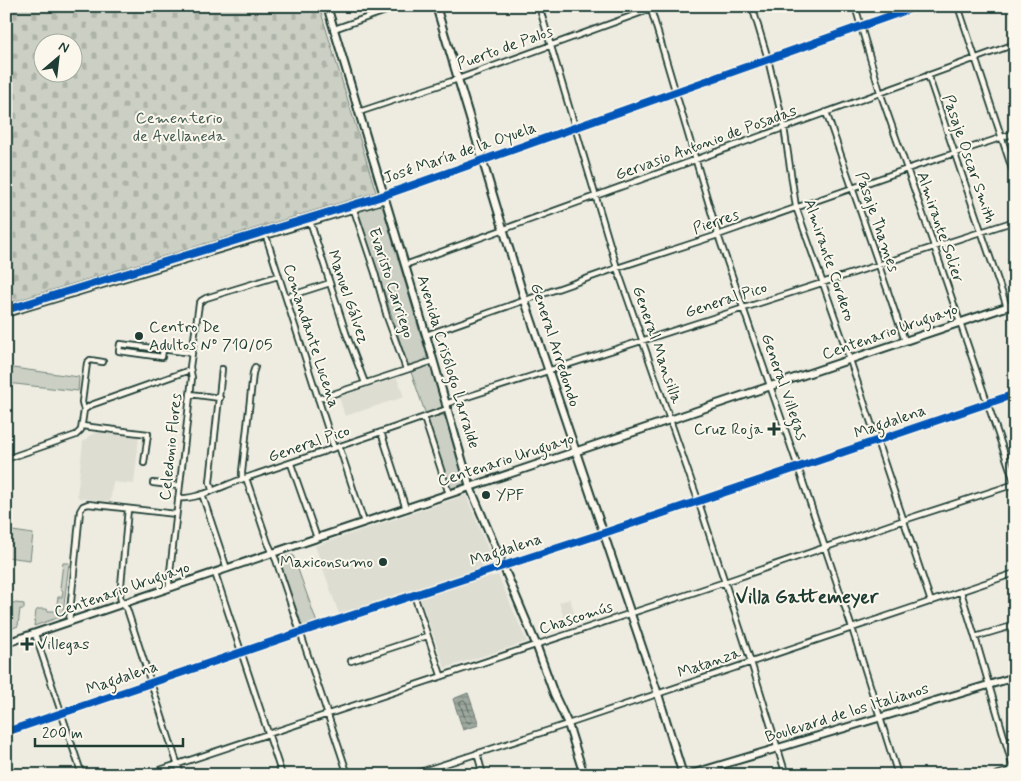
<svg xmlns="http://www.w3.org/2000/svg" width="1021" height="781" viewBox="0 0 1021 781" font-family="Mynerve,sans-serif">
	<style>
		.built { fill: #ddddd2 }
		.cemetery { fill: url(#cemetery-stones); stroke: #75867c; fill-rule: evenodd }
		.park { fill: #cbcfc4; stroke: #75867c }
		.water { fill: url(#water-rules); stroke: #6c7d74 }
		.lines { fill: none; stroke-linecap: round; stroke-linejoin: round }
		.shore { stroke: #52685f; stroke-width: 1 }
		.street-casing { stroke: #1f3d34; stroke-width: 8 }
		.secondary-casing { stroke: #1f3d34; stroke-width: 10 }
		.street { stroke: #fbf7ec; stroke-width: 4.5 }
		.secondary { stroke: #fbf7ec; stroke-width: 6 }
		.cycleway-casing { stroke: #fbf7ec; stroke-width: 11 }
		.cycleway { stroke: #0057b8; stroke-width: 8 }
		.poi-dot { fill: #1f3d34; stroke: #fbf7ec; stroke-width: 2 }
		.labels { text-anchor: middle; dominant-baseline: central; stroke-width: 4; stroke-linejoin: round; paint-order: stroke }
		.street-label { font-size: 16px; fill: #1f3d34; stroke: #fbf7ec }
		.park-label { font-size: 16px; fill: #415a51; stroke: #fbf7ec }
		.poi-label { font-size: 16px; fill: #1f3d34; stroke: #fbf7ec; text-anchor: start }
		.quarter-label { font-size: 19px; font-weight: bold; fill: #1f3d34; stroke: #fbf7ec }
	</style>
	<defs>
		<pattern id="cemetery-stones" width="16" height="16" patternUnits="userSpaceOnUse" patternTransform="scale(1.25)"><rect width="16" height="16" fill="#cbcfc4"/><path d="M2 7V4a2 2 0 0 1 4 0v3zM10 15v-3a2 2 0 0 1 4 0v3z" fill="#aeb3a9"/></pattern>
		<pattern id="water-rules" width="6" height="5" patternUnits="userSpaceOnUse" patternTransform="scale(1.25)"><rect width="6" height="5" fill="#9fa89f"/><path d="M0 2.5h6" fill="none" stroke="#818a82"/></pattern>
	</defs>
	<rect width="100%" height="100%" fill="#eeece1"/>
	<filter id="ink" filterUnits="userSpaceOnUse"><feTurbulence type="fractalNoise" baseFrequency=".02" numOctaves="2"/><feDisplacementMap in="SourceGraphic" scale="10" xChannelSelector="R" yChannelSelector="G"/><feConvolveMatrix kernelMatrix="1 2 1 2 8 2 1 2 1" color-interpolation-filters="sRGB"/></filter>
	<g filter="url(#ink)">
		<path class="built" d="M 397,378 L 404,397 L 345,416 L 339,397 Z
			M 98,431 L 139,437 L 134,484 L 113,482 L 110,502 L 79,498 L 77,495 L 83,442 L 89,436 Z
			M 466,495 L 494,564 L 339,614 L 315,546 Z
			M 498,575 L 527,642 L 445,668 L 419,595 Z
			M 570,599 L 577,621 L 566,625 L 559,602 Z"/>
		<path class="cemetery" d="M 6,6 L 319,6 L 376,192 L 6,304 ZM 42,42 L 72,42 L 72,72 L 42,72 Z"/>
		<path class="park" d="M 381,204 L 382,205 L 427,356 L 425,360 L 412,365 L 408,364 L 407,363 L 358,211 L 358,210 Z
			M 427,366 L 430,366 L 432,369 L 442,405 L 441,408 L 426,415 L 411,372 Z
			M 6,367 L 79,377 L 78,391 L 6,383 Z
			M 442,415 L 446,417 L 465,480 L 463,484 L 452,488 L 449,486 L 428,419 Z
			M 6,530 L 33,534 L 30,560 L 6,557 Z
			M 293,555 L 317,623 L 303,628 L 279,559 Z
			M 63,563 L 69,563 L 63,613 L 60,617 L 34,626 L 36,611 L 38,609 L 47,609 L 48,611 L 56,611 L 58,597 L 62,597 L 63,591 L 60,588 Z
			M 6,602 L 24,604 L 24,609 L 20,609 L 18,626 L 6,631 Z"/>
		<path class="water" d="M 468,693 L 479,725 L 463,730 L 453,699 Z"/>
		<g class="lines">
			<path class="shore" d="M 464,700 L 466,702 L 472,719 L 471,722 L 469,723 L 466,721 L 460,704 L 460,702 Z"/>
			<g class="street-casing">
				<path id="street" d="M 539,6 L 617,268 L 698,500 L 751,662 L 786,775
					M 650,6 L 718,235 L 798,467 L 852,628 L 898,775
					M 752,6 L 768,59 L 784,127 L 796,207 L 850,360 L 931,602
					M 855,6 L 880,92 L 934,246 L 1015,484
					M 958,6 L 1015,178
					M 334,29 L 400,6
					M 928,75 L 1007,307
					M 359,112 L 458,79 L 659,6
					M 826,112 L 905,341
					M 353,207 L 375,273 L 387,317 L 406,369
					M 310,221 L 346,333 L 365,383
					M 265,233 L 334,448
					M 405,265 L 1015,44
					M 286,297 L 330,283
					M 6,310 L 379,197 L 918,6
					M 6,314 L 385,200
					M 426,335 L 617,268 L 718,235 L 907,169 L 1015,133
					M 163,349 L 162,357 L 119,351 L 120,344 L 192,353
					M 190,394 L 220,398
					M 318,399 L 433,361
					M 445,404 L 1015,221
					M 84,410 L 82,402 L 87,363 L 90,360 L 103,362
					M 424,418 L 449,494
					M 82,426 L 148,434 L 144,463
					M 381,432 L 406,509
					M 339,446 L 364,522
					M 6,459 L 76,435 L 81,430 L 84,410 L 91,405 L 190,370
					M 291,464 L 317,538
					M 246,478 L 268,543 L 276,560 L 348,775
					M 242,479 L 242,472 L 253,373 L 255,367
					M 153,483 L 179,486
					M 212,490 L 210,482 L 222,369
					M 202,494 L 227,569
					M 178,498 C 197,500 222,486 240,480 C 309,456 378,434 447,409
					M 128,509 L 120,596 L 122,604 L 127,609 L 181,775
					M 215,573 L 282,775
					M 169,588 L 169,581 L 192,378 L 190,367 L 199,304 L 201,301 L 206,298 L 278,276
					M 961,592 L 975,637 L 1015,774
					M 414,595 L 441,675
					M 69,622 L 80,511 L 83,506 L 88,504 L 176,514
					M 35,634 L 82,775
					M 975,637 L 1015,625
					M 351,661 L 427,636
					M 6,732 L 301,632 L 604,533 L 1015,394
					M 477,753 L 483,775
					M 145,775 L 725,582 L 904,520 L 1015,484
					M 411,775 L 568,724 L 1015,573
					M 996,775 L 1015,769"/>
			</g>
			<g class="secondary-casing">
				<path id="secondary" d="M 327,6 L 426,335 L 470,487 L 536,644 L 554,694 L 568,724 L 584,775
					M 436,6 L 525,301 L 658,694 L 683,775
					M 6,643 L 317,538 L 470,487 L 1015,304
					M 688,775 L 1015,677"/>
			</g>
			<use href="#street" class="street"/>
			<use href="#secondary" class="secondary"/>
			<g class="cycleway-casing">
				<path id="cycleway" d="M 6,310 L 379,197 L 918,6
					M 6,732 L 301,632 L 604,533 L 1015,394"/>
			</g>
			<use href="#cycleway" class="cycleway"/>
		</g>
	</g>
	<g class="poi-dot">
		<circle cx="139" cy="336" r="5"/>
		<path d="M771.5 421.5h5v5h5v5h-5v5h-5v-5h-5v-5h5z"/>
		<circle cx="486" cy="495" r="5"/>
		<circle cx="383" cy="562" r="5"/>
		<path d="M24.5 636.5h5v5h5v5h-5v5h-5v-5h-5v-5h5z"/>
	</g>
	<g class="labels">
		<g class="street-label">
			<text transform="translate(505 48) rotate(-20)">Puerto de Palos</text>
			<text transform="translate(706 143) rotate(-20)">Gervasio Antonio de Posadas</text>
			<text transform="translate(460 153) rotate(-19)">José María de la Oyuela</text>
			<text transform="translate(969 159) rotate(71)">Pasaje Oscar Smith</text>
			<text transform="translate(716 222) rotate(-19)">Pierres</text>
			<text transform="translate(877 222) rotate(71)">Pasaje Thames</text>
			<text transform="translate(940 227) rotate(71)">Almirante Solier</text>
			<text transform="translate(829 260) rotate(71)">Almirante Cordero</text>
			<text transform="translate(391 283) rotate(72)">Evaristo Carriego</text>
			<text transform="translate(348 297) rotate(71)">Manuel Gálvez</text>
			<text transform="translate(726 300) rotate(-18)">General Pico</text>
			<text transform="translate(890 332) rotate(-19)">Centenario Uruguayo</text>
			<text transform="translate(311 336) rotate(72)">Comandante Lucena</text>
			<text transform="translate(555 345) rotate(72)">General Arredondo</text>
			<text transform="translate(657 345) rotate(71)">General Mansilla</text>
			<text transform="translate(448 362) rotate(73)">Avenida Crisólogo Larralde</text>
			<text transform="translate(784 387) rotate(71)">General Villegas</text>
			<text transform="translate(890 422) rotate(-19)">Magdalena</text>
			<text transform="translate(309 444) rotate(-19)">General Pico</text>
			<text transform="translate(171 447) rotate(-84)">Celedonio Flores</text>
			<text transform="translate(506 460) rotate(-18)">Centenario Uruguayo</text>
			<text transform="translate(506 550) rotate(-18)">Magdalena</text>
			<text transform="translate(122 590) rotate(-19)">Centenario Uruguayo</text>
			<text transform="translate(576 618) rotate(-18)">Chascomús</text>
			<text transform="translate(709 663) rotate(-19)">Matanza</text>
			<text transform="translate(122 678) rotate(-19)">Magdalena</text>
			<text transform="translate(847 713) rotate(-17)">Boulevard de los Italianos</text>
		</g>
		<g class="park-label">
			<text x="179" y="118">Cementerio<tspan x="179" dy="18">de Avellaneda</tspan></text>
		</g>
		<g class="poi-label">
			<text x="149" y="327">Centro De<tspan x="149" dy="18">Adultos Nº 710/05</tspan></text>
			<text x="763" y="429" text-anchor="end">Cruz Roja</text>
			<text x="496" y="495">YPF</text>
			<text x="373" y="562" text-anchor="end">Maxiconsumo</text>
			<text x="37" y="644">Villegas</text>
		</g>
		<g class="quarter-label">
			<text x="807" y="597">Villa Gattemeyer</text>
		</g>
	</g>
	<rect width="1021" height="781" fill="none" stroke="#fbf7ec" stroke-width="25"/>
	<rect x="12" y="12" width="996" height="756" fill="none" stroke="#1f3d34" stroke-width="2" filter="url(#ink)"/>
	<g transform="translate(58 58) rotate(28)"><circle r="24" fill="#fbf7ec" stroke="#a3ada2"/>
	<path d="M0-4L9 19L0 12L-9 19Z" fill="#1f3d34"/>
	<text y="-8" font-size="14" font-weight="bold" text-anchor="middle" fill="#1f3d34">N</text>
	</g>
	<path d="M35 738v8h148v-8" fill="none" stroke="#1f3d34" stroke-width="2.5"/>
	<text x="42" y="738" font-size="15" fill="#1f3d34" stroke="#fbf7ec" stroke-width="4" paint-order="stroke">200 m</text>
</svg>
